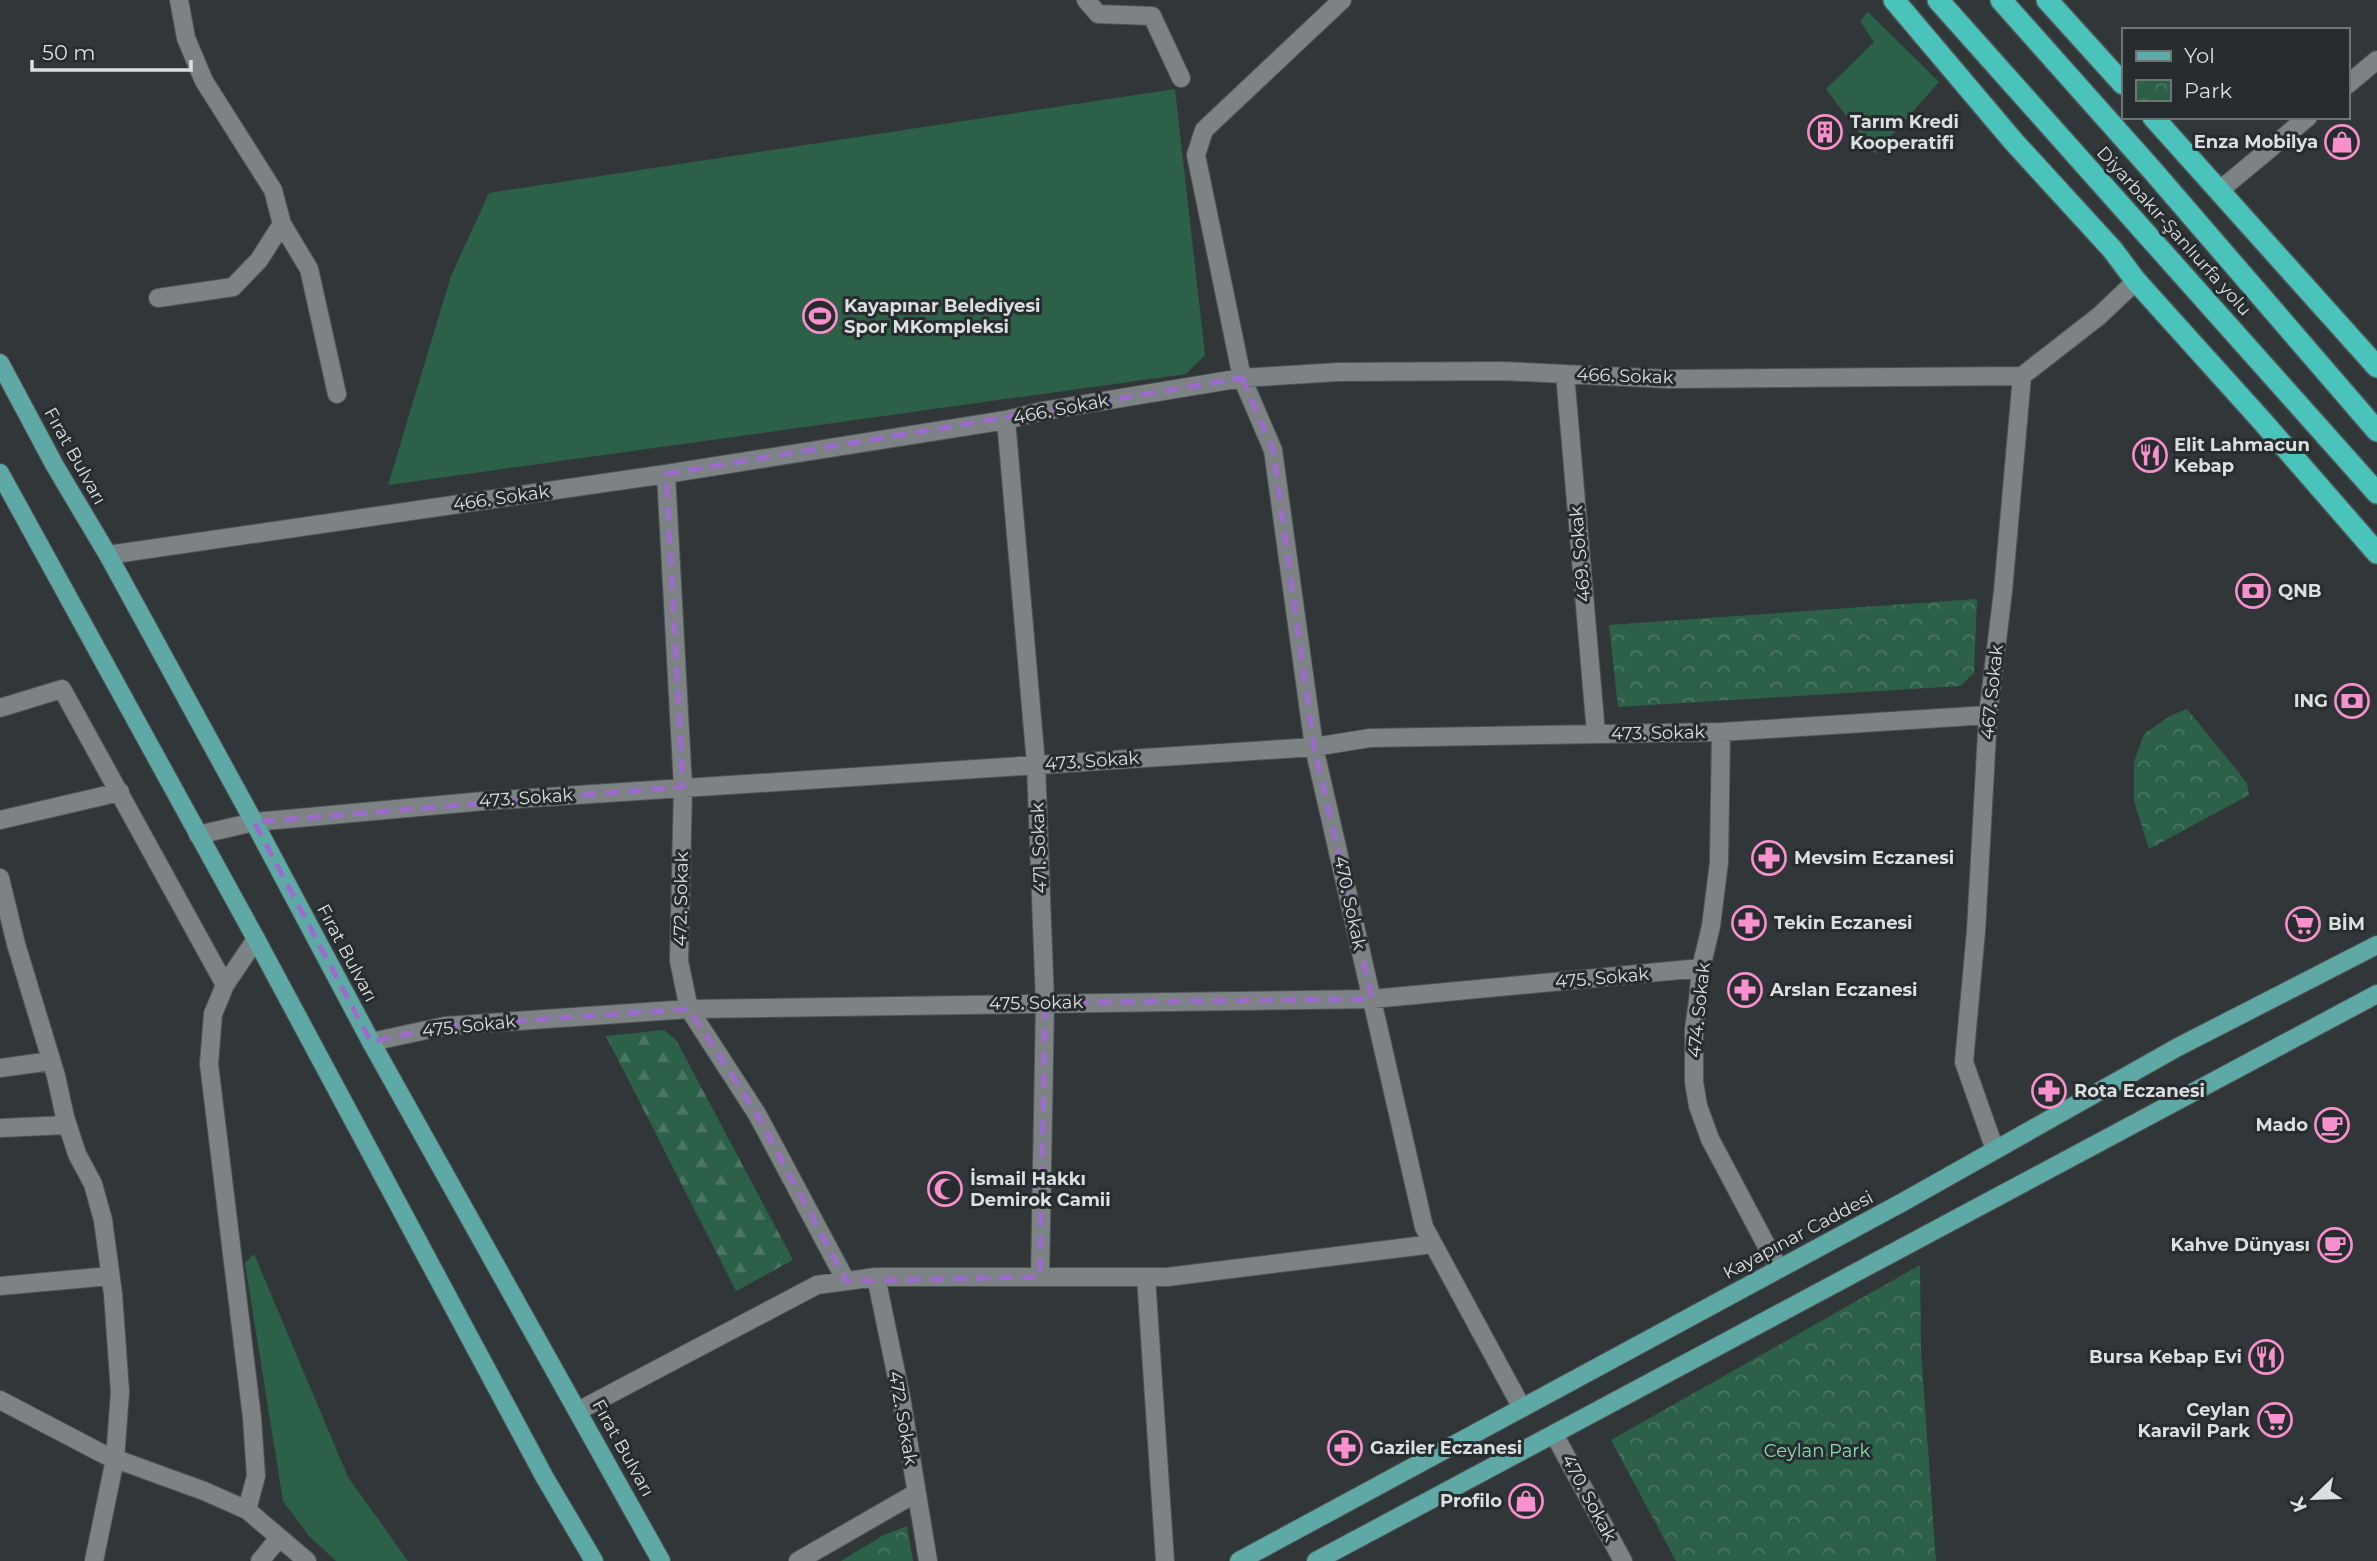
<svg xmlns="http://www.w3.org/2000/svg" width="2377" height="1561" viewBox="0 0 2377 1561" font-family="Montserrat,sans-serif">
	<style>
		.grass { fill: #2d6049 }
		.forest { fill: url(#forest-firs) }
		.park { fill: url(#park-crowns) }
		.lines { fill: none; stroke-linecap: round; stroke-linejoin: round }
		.minor-casing { stroke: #505455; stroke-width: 20 }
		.major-casing { stroke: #505455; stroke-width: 20 }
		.highway-casing { stroke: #505455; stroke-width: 24 }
		.minor { stroke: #7d8385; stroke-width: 18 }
		.major { stroke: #5ea9a5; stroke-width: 18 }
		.highway { stroke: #4ac3bb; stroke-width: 21 }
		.marked { fill: none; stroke: #9d6bcb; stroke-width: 5; stroke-dasharray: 14 9; stroke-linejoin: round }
		.labels { text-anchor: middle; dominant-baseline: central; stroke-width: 6; stroke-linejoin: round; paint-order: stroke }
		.poi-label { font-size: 18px; font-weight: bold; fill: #dcdfe0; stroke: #272d2e; text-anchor: start }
		.street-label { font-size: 18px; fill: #dcdfe0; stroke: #272d2e }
		.park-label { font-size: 18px; fill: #87deb5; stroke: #272d2e }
	</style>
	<defs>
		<pattern id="forest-firs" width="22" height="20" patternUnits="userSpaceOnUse" patternTransform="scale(1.75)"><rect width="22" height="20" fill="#2d6049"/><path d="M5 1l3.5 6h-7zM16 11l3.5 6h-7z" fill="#4b7663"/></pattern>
		<pattern id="park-crowns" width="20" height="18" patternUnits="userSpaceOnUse" patternTransform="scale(1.75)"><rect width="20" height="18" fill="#2d6049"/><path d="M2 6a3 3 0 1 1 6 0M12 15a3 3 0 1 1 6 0" fill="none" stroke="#4b7663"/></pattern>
	</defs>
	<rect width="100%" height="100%" fill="#313738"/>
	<path class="grass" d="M 1868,12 L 1939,82 L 1875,154 L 1826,89 L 1874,42 L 1860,21 Z
		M 1175,89 L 1205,355 L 1186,374 L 388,485 L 451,276 L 489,193 Z
		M 254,1254 L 348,1477 L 408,1561 L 336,1561 L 309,1536 L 283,1501 L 245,1263 Z"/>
	<path class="forest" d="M 664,1030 L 676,1040 L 793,1260 L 736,1291 L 606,1036 Z"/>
	<path class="park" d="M 1977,599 L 1974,673 L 1960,686 L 1618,707 L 1609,625 Z
		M 2187,709 L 2247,783 L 2249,795 L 2149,849 L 2134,801 L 2134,762 L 2144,734 L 2170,716 Z
		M 1920,1265 L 1921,1351 L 1936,1561 L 1676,1561 L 1611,1440 Z
		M 907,1526 L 913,1561 L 841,1561 L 882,1536 Z"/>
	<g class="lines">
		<g class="minor-casing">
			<path id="minor" d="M 1086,0 L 1098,14 L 1152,16 L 1181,78
				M 1342,0 L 1204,130 L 1196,155 L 1242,378 L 1273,450 L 1314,747 L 1424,1227 L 1522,1408
				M 2347,85 L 2377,60
				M 2220,190 L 2308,117
				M 282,224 L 309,269 L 337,394
				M 158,298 L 233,287 L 259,260 L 282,224 L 273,190 L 204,81 L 186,38 L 179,0
				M 1565,374 L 1596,733
				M 1006,420 L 1036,764 L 1045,1003 L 1040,1277
				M 666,474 L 683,787 L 679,961 L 689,1009 L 757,1114 L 846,1281
				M 108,555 L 666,474 L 1006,420 L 1043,411 L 1242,378 L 1338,372 L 1503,371 L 1667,379 L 2022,376
				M 0,708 L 62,689 L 225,985
				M 1721,732 L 1719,862 L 1711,926 L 1701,968 L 1698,1000 L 1694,1030 L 1694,1082 L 1698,1106 L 1710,1139 L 1779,1269
				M 0,820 L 120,792
				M 198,835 L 254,822 L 484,801 L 1314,747 L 1370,738 L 1721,732 L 1988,715
				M 0,878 L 16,944 L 56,1076 L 65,1117 L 77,1154 L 93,1184 L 103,1220 L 113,1294 L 120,1392 L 115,1459 L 94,1561
				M 371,1042 L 445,1026 L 689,1009 L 1372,999 L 1701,968
				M 0,1068 L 51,1061
				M 0,1128 L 67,1125
				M 1995,1150 L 1964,1062 L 1976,931 L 1988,715 L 2003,591 L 2022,376 L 2099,316 L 2136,281
				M 876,1277 L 901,1397 L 928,1561
				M 1146,1277 L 1165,1561
				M 0,1286 L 110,1276
				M 0,1400 L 105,1455 L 204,1491 L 247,1510 L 307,1561
				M 578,1411 L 817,1285 L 876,1277 L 1167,1277 L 1433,1244
				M 1554,1434 L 1623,1561
				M 247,1510 L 256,1476 L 252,1418 L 209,1064 L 213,1014 L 225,985 L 256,939
				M 260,1561 L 279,1538
				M 798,1561 L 916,1493"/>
		</g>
		<g class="major-casing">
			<path id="major" d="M 0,363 L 55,466 L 108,555 L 254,822 L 371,1042 L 661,1561
				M 0,473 L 256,939 L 545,1478 L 594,1561
				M 1239,1561 L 1903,1202 L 2178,1047 L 2377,945
				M 1316,1561 L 2377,994"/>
		</g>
		<g class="highway-casing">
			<path id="highway" d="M 1894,0 L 2014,142 L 2112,249 L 2136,281 L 2263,422 L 2377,553
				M 1938,0 L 2377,493
				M 2001,0 L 2153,171 L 2377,431
				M 2047,0 L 2123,84
				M 2153,117 L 2377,367"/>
		</g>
		<use href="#minor" class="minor"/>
		<use href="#major" class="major"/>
		<use href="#highway" class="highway"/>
	</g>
	<path class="marked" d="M 1242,378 L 1273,450 L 1314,747 L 1372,999 L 1045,1003 L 1040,1277 L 846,1281 L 757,1114 L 689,1009 L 445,1026 L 371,1042 L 254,822 L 683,787 L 666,474 Z"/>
	<defs>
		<g id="building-ring" transform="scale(1.75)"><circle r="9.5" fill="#272d2e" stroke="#f790cd" stroke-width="1.5"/><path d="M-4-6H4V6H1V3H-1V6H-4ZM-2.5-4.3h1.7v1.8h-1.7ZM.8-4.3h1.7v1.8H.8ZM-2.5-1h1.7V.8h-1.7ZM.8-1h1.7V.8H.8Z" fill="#f790cd"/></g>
		<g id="shop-ring" transform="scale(1.75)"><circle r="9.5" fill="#272d2e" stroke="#f790cd" stroke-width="1.5"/><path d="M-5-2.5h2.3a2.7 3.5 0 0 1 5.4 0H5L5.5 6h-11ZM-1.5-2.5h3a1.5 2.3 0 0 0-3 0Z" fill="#f790cd"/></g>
		<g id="stadium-ring" transform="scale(1.75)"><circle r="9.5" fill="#272d2e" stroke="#f790cd" stroke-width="1.5"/><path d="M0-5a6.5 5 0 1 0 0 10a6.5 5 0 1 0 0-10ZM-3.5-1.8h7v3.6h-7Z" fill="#f790cd"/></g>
		<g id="restaurant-ring" transform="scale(1.75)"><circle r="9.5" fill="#272d2e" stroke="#f790cd" stroke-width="1.5"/><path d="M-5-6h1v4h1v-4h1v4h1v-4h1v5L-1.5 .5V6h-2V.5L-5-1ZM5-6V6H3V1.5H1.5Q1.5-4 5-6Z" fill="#f790cd"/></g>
		<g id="bank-ring" transform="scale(1.75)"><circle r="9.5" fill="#272d2e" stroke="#f790cd" stroke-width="1.5"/><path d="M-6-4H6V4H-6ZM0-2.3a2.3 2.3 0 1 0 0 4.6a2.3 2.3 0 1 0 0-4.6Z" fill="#f790cd"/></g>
		<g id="pharmacy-ring" transform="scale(1.75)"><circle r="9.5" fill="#272d2e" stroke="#f790cd" stroke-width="1.5"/><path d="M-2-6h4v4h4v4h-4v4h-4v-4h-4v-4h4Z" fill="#f790cd"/></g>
		<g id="supermarket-ring" transform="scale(1.75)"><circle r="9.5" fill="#272d2e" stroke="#f790cd" stroke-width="1.5"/><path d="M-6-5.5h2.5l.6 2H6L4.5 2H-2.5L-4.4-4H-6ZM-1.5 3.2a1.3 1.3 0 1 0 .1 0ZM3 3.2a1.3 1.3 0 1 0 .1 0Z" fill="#f790cd"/></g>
		<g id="cafe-ring" transform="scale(1.75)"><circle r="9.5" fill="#272d2e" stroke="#f790cd" stroke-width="1.5"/><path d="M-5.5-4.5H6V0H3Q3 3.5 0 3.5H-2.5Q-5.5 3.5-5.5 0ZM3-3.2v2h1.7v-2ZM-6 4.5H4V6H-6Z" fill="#f790cd"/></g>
		<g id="mosque-ring" transform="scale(1.75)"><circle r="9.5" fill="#272d2e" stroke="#f790cd" stroke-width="1.5"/><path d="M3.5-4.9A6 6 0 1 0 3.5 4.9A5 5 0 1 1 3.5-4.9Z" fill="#f790cd"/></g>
	</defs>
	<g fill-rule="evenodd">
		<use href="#building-ring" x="1825" y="132"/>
		<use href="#shop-ring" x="2342" y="142"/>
		<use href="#stadium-ring" x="820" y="316"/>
		<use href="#restaurant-ring" x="2150" y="455"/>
		<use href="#bank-ring" x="2253" y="591"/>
		<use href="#bank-ring" x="2352" y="701"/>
		<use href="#pharmacy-ring" x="1769" y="858"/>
		<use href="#pharmacy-ring" x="1749" y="923"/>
		<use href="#supermarket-ring" x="2303" y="924"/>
		<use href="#pharmacy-ring" x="1745" y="990"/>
		<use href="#pharmacy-ring" x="2049" y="1091"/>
		<use href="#cafe-ring" x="2332" y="1125"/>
		<use href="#mosque-ring" x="945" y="1189"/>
		<use href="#cafe-ring" x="2335" y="1245"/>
		<use href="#restaurant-ring" x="2266" y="1357"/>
		<use href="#supermarket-ring" x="2275" y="1420"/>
		<use href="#pharmacy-ring" x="1345" y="1448"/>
		<use href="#shop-ring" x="1526" y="1501"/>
	</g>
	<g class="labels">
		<g class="poi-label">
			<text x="1850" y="122">Tarım Kredi<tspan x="1850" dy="21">Kooperatifi</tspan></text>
			<text x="2318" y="142" text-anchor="end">Enza Mobilya</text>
			<text x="844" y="306">Kayapınar Belediyesi<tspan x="844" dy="21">Spor MKompleksi</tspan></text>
			<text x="2174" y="445">Elit Lahmacun<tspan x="2174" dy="21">Kebap</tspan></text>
			<text x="2278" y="591">QNB</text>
			<text x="2328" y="701" text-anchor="end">ING</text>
			<text x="1794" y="858">Mevsim Eczanesi</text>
			<text x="1774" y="923">Tekin Eczanesi</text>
			<text x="2328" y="924">BİM</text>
			<text x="1770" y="990">Arslan Eczanesi</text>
			<text x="2074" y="1091">Rota Eczanesi</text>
			<text x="2308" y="1125" text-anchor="end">Mado</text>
			<text x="970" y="1179">İsmail Hakkı<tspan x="970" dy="21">Demirok Camii</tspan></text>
			<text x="2310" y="1245" text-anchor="end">Kahve Dünyası</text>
			<text x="2242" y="1357" text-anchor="end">Bursa Kebap Evi</text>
			<text x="2250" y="1410" text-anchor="end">Ceylan<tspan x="2250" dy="21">Karavil Park</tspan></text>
			<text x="1370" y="1448">Gaziler Eczanesi</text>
			<text x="1502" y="1501" text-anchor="end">Profilo</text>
		</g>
		<g class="street-label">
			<text transform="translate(2174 231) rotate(48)">Diyarbakır-Şanlıurfa yolu</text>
			<text transform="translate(1625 376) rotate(2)">466. Sokak</text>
			<text transform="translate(1061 409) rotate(-11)">466. Sokak</text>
			<text transform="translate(75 456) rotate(61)">Fırat Bulvarı</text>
			<text transform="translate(501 498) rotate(-8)">466. Sokak</text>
			<text transform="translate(1580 554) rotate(-95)">469. Sokak</text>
			<text transform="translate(1992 692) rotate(-84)">467. Sokak</text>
			<text transform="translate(1658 733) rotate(-1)">473. Sokak</text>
			<text transform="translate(1092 761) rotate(-4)">473. Sokak</text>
			<text transform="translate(526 798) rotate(-4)">473. Sokak</text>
			<text transform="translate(1039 848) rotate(-92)">471. Sokak</text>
			<text transform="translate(681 899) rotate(-89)">472. Sokak</text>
			<text transform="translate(1350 903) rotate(78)">470. Sokak</text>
			<text transform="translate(347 953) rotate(62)">Fırat Bulvarı</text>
			<text transform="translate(1602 978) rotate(-5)">475. Sokak</text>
			<text transform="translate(1036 1003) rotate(-1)">475. Sokak</text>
			<text transform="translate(1699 1010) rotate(-84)">474. Sokak</text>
			<text transform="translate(469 1026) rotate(-6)">475. Sokak</text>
			<text transform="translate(1798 1235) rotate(-28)">Kayapınar Caddesi</text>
			<text transform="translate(903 1418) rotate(80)">472. Sokak</text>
			<text transform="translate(623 1448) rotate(61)">Fırat Bulvarı</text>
			<text transform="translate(1589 1498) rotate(62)">470. Sokak</text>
		</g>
		<g class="park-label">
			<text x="1817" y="1451">Ceylan Park</text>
		</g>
	</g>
	<rect x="2122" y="28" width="228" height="91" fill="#272d2e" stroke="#6f7475" stroke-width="2"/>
	<rect x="2136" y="51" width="35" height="10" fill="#5ea9a5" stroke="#6f7475" stroke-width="2"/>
	<text x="2184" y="63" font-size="21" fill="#dcdfe0">Yol</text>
	<rect x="2136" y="80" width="35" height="21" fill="url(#park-crowns)" stroke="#6f7475" stroke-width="2"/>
	<text x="2184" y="98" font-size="21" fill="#dcdfe0">Park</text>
	<g transform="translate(2314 1498) rotate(247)" stroke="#272d2e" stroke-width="5" paint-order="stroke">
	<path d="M0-5L12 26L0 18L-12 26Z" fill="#dcdfe0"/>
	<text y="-10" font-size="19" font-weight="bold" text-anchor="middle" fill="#dcdfe0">K</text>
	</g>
	<path d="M32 60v10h159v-10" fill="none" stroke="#dcdfe0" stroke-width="3.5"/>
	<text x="42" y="60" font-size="21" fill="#dcdfe0" stroke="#272d2e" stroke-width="5" paint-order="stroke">50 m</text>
</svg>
